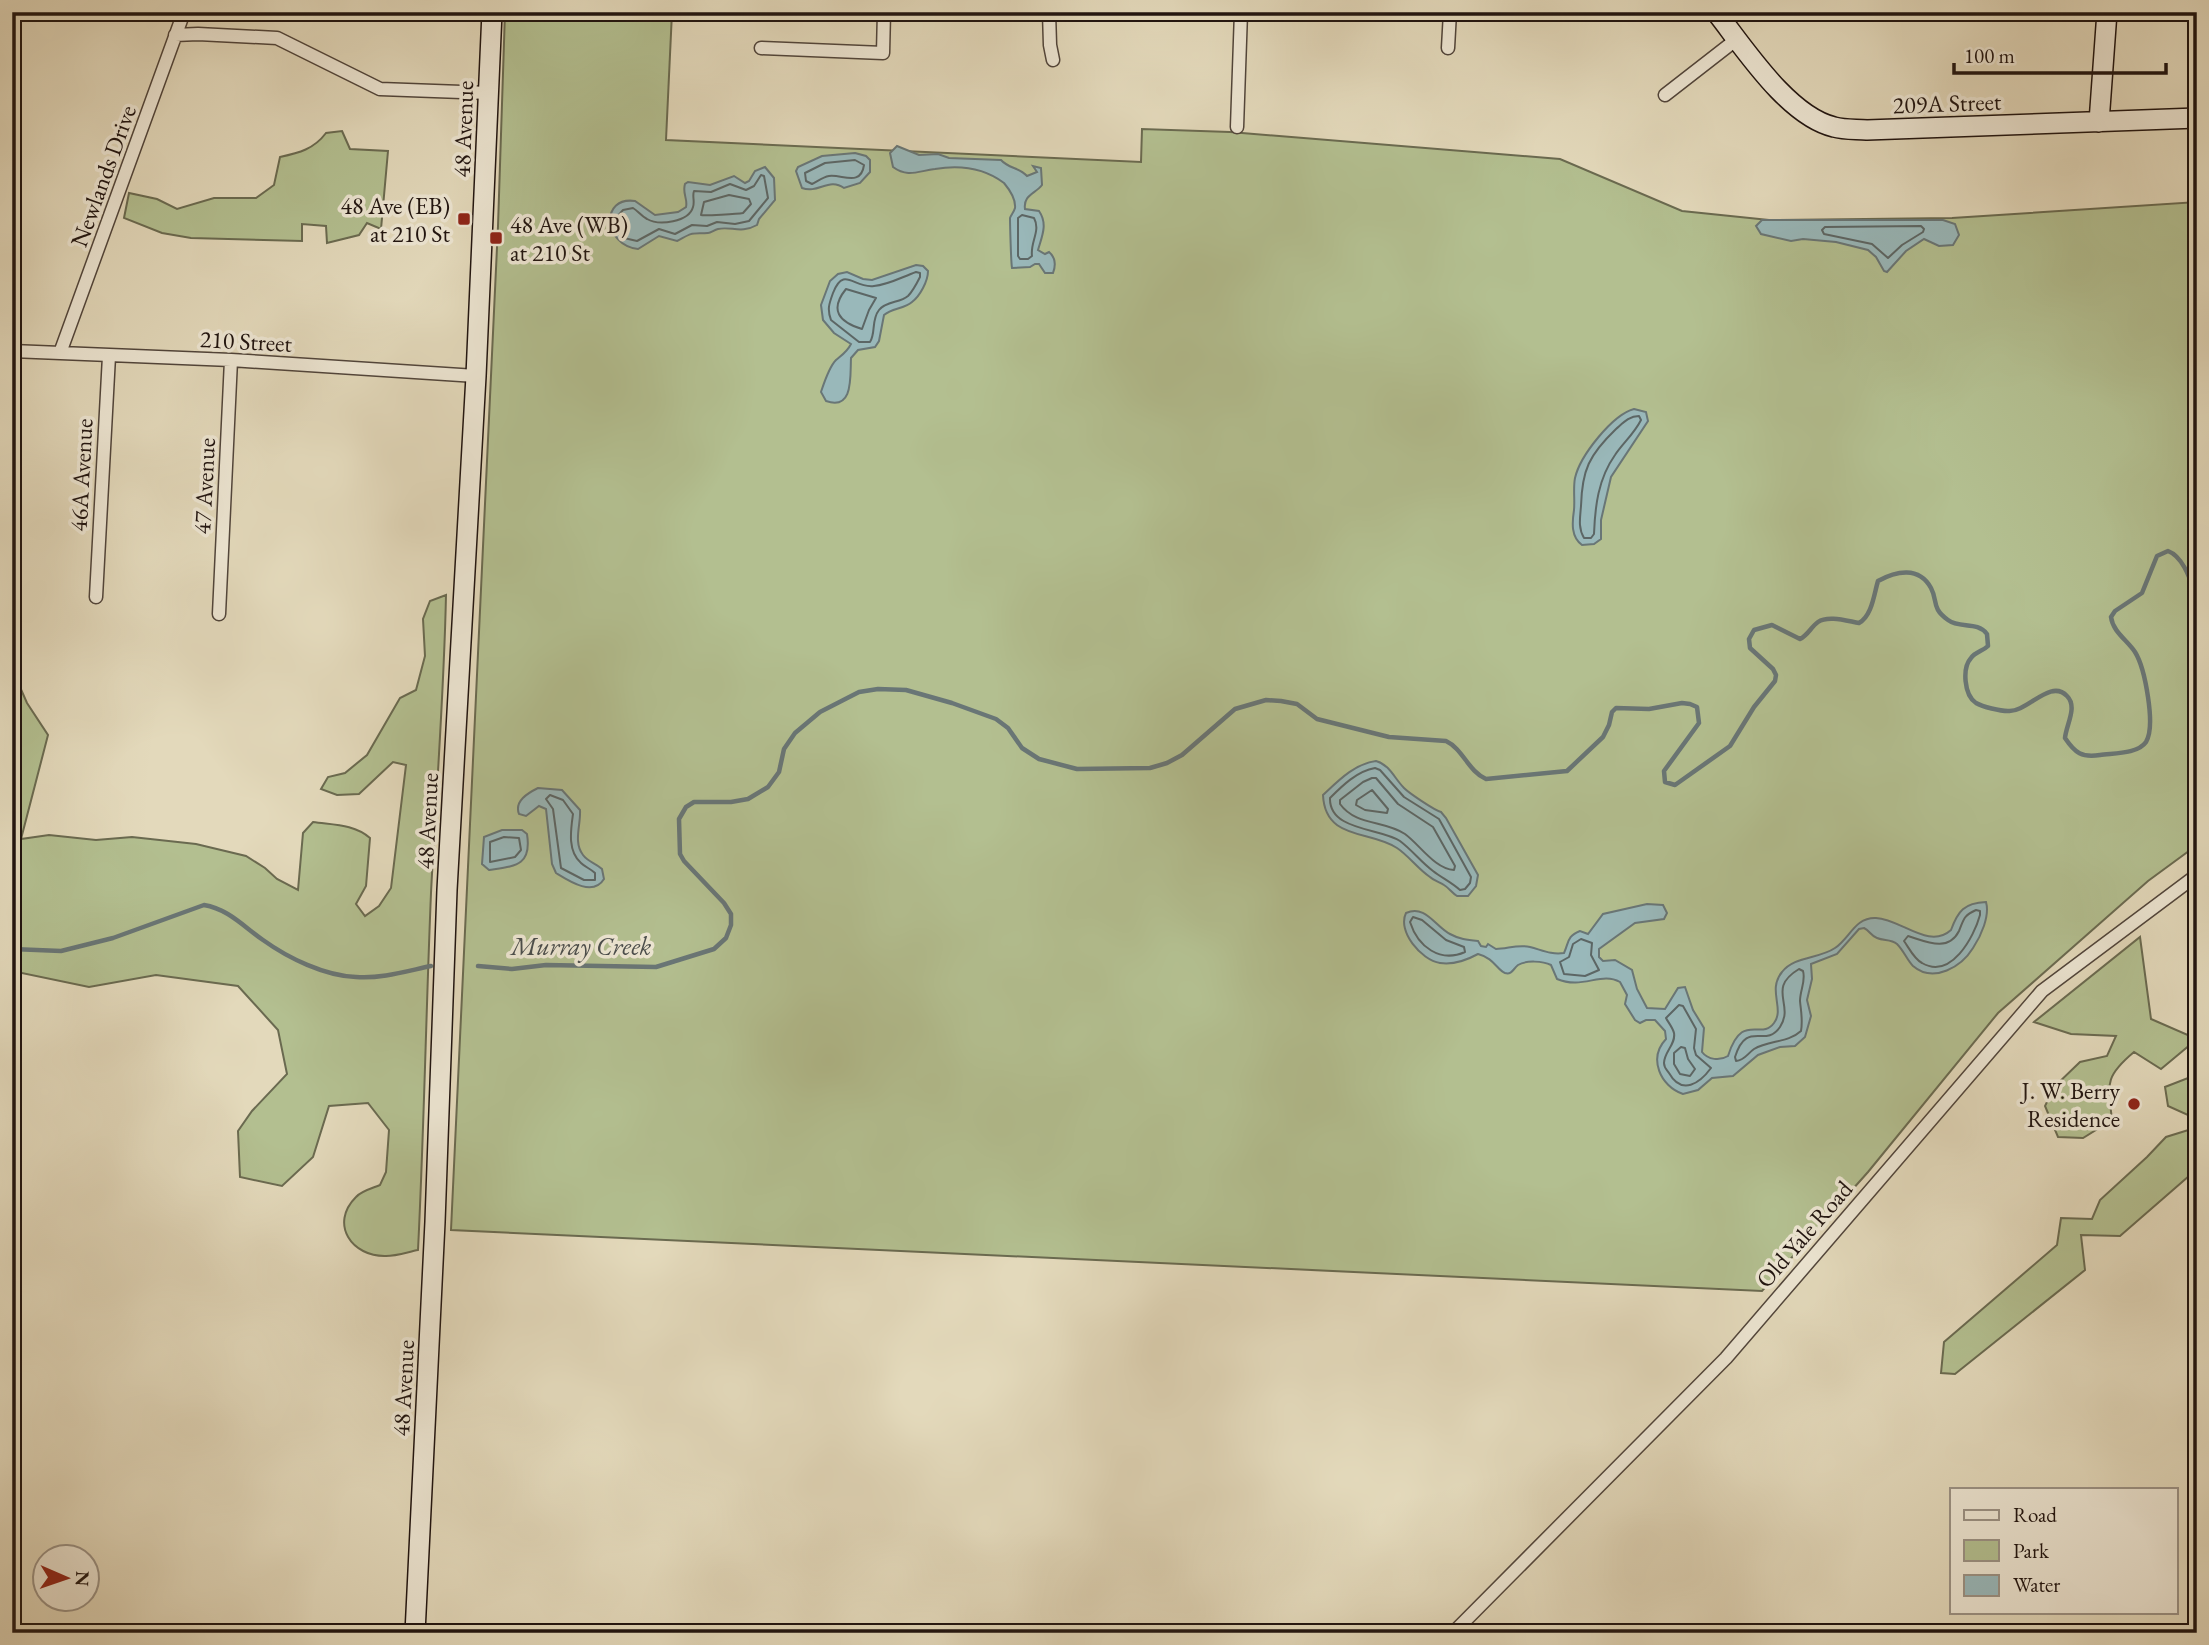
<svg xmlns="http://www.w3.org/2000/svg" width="2209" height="1645" viewBox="0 0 2209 1645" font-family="'EB Garamond',serif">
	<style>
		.green { fill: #b3bf90; stroke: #6a6a50; stroke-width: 2 }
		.water { fill: #99b8ba; stroke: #697676; stroke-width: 2 }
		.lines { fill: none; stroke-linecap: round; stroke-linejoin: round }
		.shore { stroke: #5c6665; stroke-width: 2 }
		.stream { stroke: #697676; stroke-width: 4.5 }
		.street-casing { stroke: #51453b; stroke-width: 15 }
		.secondary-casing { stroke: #201410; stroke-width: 22 }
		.street { stroke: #ede6d3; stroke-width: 12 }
		.secondary { stroke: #ede6d3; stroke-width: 19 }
		.poi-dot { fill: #8f2418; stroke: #ede6d3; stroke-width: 2.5 }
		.labels { text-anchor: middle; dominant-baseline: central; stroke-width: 7; stroke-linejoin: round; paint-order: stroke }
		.street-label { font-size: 24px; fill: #201410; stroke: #ede6d3 }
		.poi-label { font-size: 24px; fill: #201410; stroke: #ede6d3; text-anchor: end }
		.water-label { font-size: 26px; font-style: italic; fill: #4a4d4c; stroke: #ede6d3 }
	</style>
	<rect width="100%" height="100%" fill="#e3d9bb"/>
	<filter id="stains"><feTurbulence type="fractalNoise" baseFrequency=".00286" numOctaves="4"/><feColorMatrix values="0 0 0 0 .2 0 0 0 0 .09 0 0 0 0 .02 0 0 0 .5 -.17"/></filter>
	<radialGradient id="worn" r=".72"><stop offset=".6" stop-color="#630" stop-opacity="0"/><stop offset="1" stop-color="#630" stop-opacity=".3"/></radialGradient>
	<path class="green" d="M 505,12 L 672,12 L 666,140 L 1141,162 L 1142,129 L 1230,132 L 1560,159 L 1682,211 L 1769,220 L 1952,218 L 2197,202 L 2197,845 L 2148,881 L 1998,1013 L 1868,1172 L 1762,1291 L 451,1230 L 498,226 Z
		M 342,131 L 350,149 L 388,151 L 381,229 L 367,223 L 359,235 L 327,243 L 326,226 L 302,224 L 302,241 L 191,238 L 162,233 L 124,218 L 129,193 L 157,199 L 177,209 L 214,198 L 256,198 L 274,185 L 280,157 C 299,153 314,149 326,133 Z
		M 446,595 C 444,695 436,794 431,893 C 426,1012 424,1131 418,1250 C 408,1252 396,1256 386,1256 C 352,1257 329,1224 356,1197 C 361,1191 373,1188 380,1185 L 386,1172 L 389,1130 L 368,1103 L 329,1106 L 313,1157 L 282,1186 L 240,1177 L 238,1131 L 252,1111 L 287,1074 L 278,1030 L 238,986 L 156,975 L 89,987 L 12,971 L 12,669 L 27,703 L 48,735 L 21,839 L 49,835 L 96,840 L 132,837 L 196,844 L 246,856 L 265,868 L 277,879 L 298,890 L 303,833 L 313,822 C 333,825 354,824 370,838 L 366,886 L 356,904 L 365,916 L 379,906 L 391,888 L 406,765 L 393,762 L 359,794 L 337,795 L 321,789 L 328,777 L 345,773 L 367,755 L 400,698 L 416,690 L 425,656 L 423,619 L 430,601 Z
		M 2140,937 L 2151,1019 L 2197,1039 L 2161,1069 L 2134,1052 C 2104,1077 2108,1084 2112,1120 L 2083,1138 L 2058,1137 L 2045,1106 L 2055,1086 L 2080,1062 L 2107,1056 L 2116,1036 L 2071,1034 L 2034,1022 Z
		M 2188,1078 L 2197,1096 L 2197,1169 L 2120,1236 L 2081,1235 L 2085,1270 L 1955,1374 L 1941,1373 L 1944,1342 L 2057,1245 L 2061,1218 L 2092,1219 L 2100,1200 L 2147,1157 L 2166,1137 L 2195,1128 L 2197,1119 L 2168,1106 L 2165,1087 Z"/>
	<path class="water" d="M 897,146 L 919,155 L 938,154 L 949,158 L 1001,160 C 1009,169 1019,167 1027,176 L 1037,172 L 1033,166 L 1041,168 L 1042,185 C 1035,194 1023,195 1025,209 L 1039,211 C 1048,224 1042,236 1038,250 L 1045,254 L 1049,252 C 1056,258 1056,265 1053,273 L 1045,273 L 1039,264 L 1035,264 L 1030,267 L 1012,268 C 1011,263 1010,224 1010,218 C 1011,215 1014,212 1015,208 C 1016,199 1009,189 1004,183 C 984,168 959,165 935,169 C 918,171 908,178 893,167 L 890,153 Z
		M 855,153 L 866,156 L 870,160 L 870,172 L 860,183 L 844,188 C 829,177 818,194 802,188 L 796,171 L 798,167 L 822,156 Z
		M 765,167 L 774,178 L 775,200 L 759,219 L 757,225 C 741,234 731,226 718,229 C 714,230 711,233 708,233 C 688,234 694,232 677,241 L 659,236 L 638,249 C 603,245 600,196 635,201 L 655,215 L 678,212 L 686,207 C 688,199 682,193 685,184 L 688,182 L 710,185 L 734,176 L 745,183 L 749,181 L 755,171 Z
		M 1762,220 L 1943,220 L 1955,224 L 1959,235 L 1953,245 L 1939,246 L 1924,239 L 1906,251 L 1887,272 L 1884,271 L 1876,257 L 1868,250 L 1836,242 L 1803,239 L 1791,241 L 1761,234 L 1756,226 Z
		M 916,265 L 923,266 L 928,271 C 928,281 920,296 912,302 C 904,309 892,308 884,315 L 879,341 L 875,347 L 858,350 L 851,358 C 850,376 854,411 826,401 L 821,392 C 824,383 829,367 836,360 C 842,355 847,352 851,344 L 834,333 L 823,320 L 821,305 L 830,281 L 838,274 L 847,272 L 863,279 L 872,280 Z
		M 1634,409 L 1646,412 L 1648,421 L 1611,477 L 1601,520 L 1601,539 L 1594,544 L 1582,545 C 1571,537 1572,523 1574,510 C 1575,500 1573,488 1575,478 C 1580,456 1612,415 1634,409 Z
		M 1376,761 C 1390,765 1394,778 1404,788 C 1409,793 1434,810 1441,812 L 1446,818 L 1478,875 L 1476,886 L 1468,896 L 1457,896 C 1452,893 1449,888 1444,885 C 1440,882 1434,881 1430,877 C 1418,869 1409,856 1397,848 C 1371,830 1325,841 1323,795 C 1338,781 1354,764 1376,761 Z
		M 538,788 L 562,790 L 580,810 C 581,825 573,842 583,855 C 588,862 596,863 602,869 L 604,879 C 593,897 569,881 556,873 L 552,864 L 546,809 L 539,806 L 526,816 L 519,814 C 514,801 528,793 538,788 Z
		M 502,830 L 522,830 L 527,834 C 532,866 515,866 489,870 L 482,864 L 484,837 Z
		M 1986,902 C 1990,916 1981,936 1973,948 C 1962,966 1934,984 1913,966 C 1907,960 1904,951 1897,944 C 1891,939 1884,941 1877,938 C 1871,936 1870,931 1864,928 L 1859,929 L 1837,954 L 1811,964 L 1812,979 L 1807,1000 L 1811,1016 L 1805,1037 L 1795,1046 L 1780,1047 L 1758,1055 L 1733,1076 L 1712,1078 L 1698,1090 L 1683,1094 C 1660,1086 1648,1058 1666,1039 L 1665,1031 L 1655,1020 L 1646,1020 L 1640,1023 L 1635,1020 L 1625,1004 L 1627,995 L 1620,982 C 1601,971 1583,990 1557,979 L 1551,965 C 1543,961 1526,960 1518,965 C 1513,969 1512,975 1505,973 C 1497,970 1494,958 1478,954 C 1467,960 1453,965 1440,963 C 1421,960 1397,931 1406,913 C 1425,904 1435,926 1450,934 C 1459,939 1467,940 1478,941 L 1481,946 L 1486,947 L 1488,944 L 1496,949 C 1507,949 1518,944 1530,947 C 1542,950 1551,955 1564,953 C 1569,942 1567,936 1580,931 L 1588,934 L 1603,914 L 1647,904 L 1663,905 L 1667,913 L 1664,919 L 1635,923 L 1599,949 L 1599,957 L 1603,961 L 1615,960 L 1632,970 L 1637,989 L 1647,1008 L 1665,1009 L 1678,988 L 1685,987 L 1693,1010 L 1704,1028 L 1702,1052 C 1708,1060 1720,1061 1728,1056 C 1742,1011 1761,1041 1774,1023 C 1785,1009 1767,990 1782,972 C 1794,956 1819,959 1835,948 C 1850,938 1855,917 1876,918 C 1901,919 1929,950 1951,930 C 1958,911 1964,903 1986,902 Z
		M 1179,1626 L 1238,1630 L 1252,1633 L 1156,1633 Z"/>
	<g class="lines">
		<path class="shore" d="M 855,160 L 864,165 C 861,187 842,174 829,176 C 823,177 818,181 812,184 L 806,181 L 805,173 L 825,163 Z
			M 761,175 L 764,176 L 768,198 L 749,221 L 735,224 L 717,222 L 707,226 L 692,225 L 675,234 L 659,229 L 637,241 L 624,238 L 617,217 L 623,210 L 633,208 C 638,211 641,216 647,219 C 659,226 689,222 693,207 C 695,201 692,196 694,191 L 711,192 L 730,184 L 746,190 L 754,186 Z
			M 729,195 L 749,199 L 751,204 L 743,213 C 738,214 704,216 701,215 L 704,202 Z
			M 1022,215 L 1034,218 C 1041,231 1030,242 1032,256 L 1028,259 L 1020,259 L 1018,256 L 1018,218 Z
			M 1921,226 L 1924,229 L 1923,232 L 1902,245 L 1888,258 L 1872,244 L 1824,234 L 1822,230 L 1825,227 Z
			M 916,272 L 920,273 L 920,277 C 917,283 913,291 908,296 C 900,303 886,301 879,310 C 871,320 876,333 870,342 L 859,342 L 831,320 C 827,309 829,304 833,293 C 844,265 854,289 874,286 C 888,285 902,277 916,272 Z
			M 846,289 L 876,298 L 869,310 L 862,329 C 839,322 829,310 846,289 Z
			M 1639,416 L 1641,420 C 1634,434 1623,443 1615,455 C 1598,479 1595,507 1594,534 L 1591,538 L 1584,538 C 1578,528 1580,518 1581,506 C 1582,470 1589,455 1616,429 C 1623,423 1629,416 1639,416 Z
			M 1375,768 L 1380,770 L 1404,797 L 1439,819 L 1471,877 L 1470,883 L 1465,889 L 1460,890 C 1451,882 1442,878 1433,871 C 1421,862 1412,850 1400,841 C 1381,828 1329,831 1330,798 C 1342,786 1357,771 1375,768 Z
			M 1372,778 L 1376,778 L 1398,804 L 1433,827 L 1455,866 L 1454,870 C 1435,869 1420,845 1405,834 C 1384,820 1356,826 1340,804 L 1340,800 L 1363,782 Z
			M 1372,790 L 1388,809 L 1387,813 L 1365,810 L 1356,805 L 1357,800 Z
			M 550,795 L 563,800 L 573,814 C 571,829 567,851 581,863 C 585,867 591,869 595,873 L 595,880 L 584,880 L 561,868 L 553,809 L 546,799 Z
			M 504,837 L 519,838 L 521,850 L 515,857 L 490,862 L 490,842 Z
			M 1976,910 L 1980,911 L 1980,915 C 1974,937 1951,980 1922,963 C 1914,959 1909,948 1904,941 L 1908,936 C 1925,941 1948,953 1959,931 C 1964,919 1963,916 1976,910 Z
			M 1413,917 L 1422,920 L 1446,940 L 1464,947 L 1465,952 C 1440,963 1418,947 1410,922 Z
			M 1581,939 L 1592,943 L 1591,955 L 1599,970 L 1585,976 L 1564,974 L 1560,962 L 1569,957 L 1573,944 Z
			M 1799,969 L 1803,971 C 1806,981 1800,990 1800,1001 C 1801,1012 1803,1020 1801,1031 C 1788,1043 1769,1040 1754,1049 C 1747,1054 1745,1060 1736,1061 L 1735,1057 C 1747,1019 1765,1049 1780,1027 C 1795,1004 1766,989 1799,969 Z
			M 1679,1005 L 1683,1006 L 1696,1029 L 1694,1048 L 1696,1055 L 1711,1068 C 1700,1083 1682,1096 1669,1073 C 1667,1070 1664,1068 1664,1063 C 1664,1052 1676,1044 1674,1033 C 1673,1028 1668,1022 1666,1018 Z
			M 1681,1047 L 1685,1048 L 1688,1059 L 1695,1069 L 1690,1076 L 1680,1074 L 1674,1064 L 1674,1053 Z"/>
		<path class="stream" d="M 12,949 L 61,951 L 113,938 L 204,905 C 228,909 243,926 263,940 C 288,958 325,976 356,977 C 381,979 407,971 431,966
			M 478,966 L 512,969 L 546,965 L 656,967 L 714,949 L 726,938 L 731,925 L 731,914 L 724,903 L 684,861 L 680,854 L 679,819 L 686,807 L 694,802 L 731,802 L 748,799 L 768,787 L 779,772 L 784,749 L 795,733 L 820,712 L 859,692 L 878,689 L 906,690 L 952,703 L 996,719 L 1008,728 L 1022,748 L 1039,759 L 1077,769 L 1150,768 L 1167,763 L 1182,755 L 1235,709 L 1266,700 L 1281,701 L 1297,704 L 1317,719 L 1389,737 L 1446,741 C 1463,749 1468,771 1486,779 L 1567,771 L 1603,737 L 1609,725 L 1612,712 L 1616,708 L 1649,709 L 1682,703 L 1690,704 L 1697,707 L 1699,723 L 1664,771 L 1665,782 L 1675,785 L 1730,746 L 1754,707 L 1775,681 L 1776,675 L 1773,669 L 1750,648 L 1749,639 L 1754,630 L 1772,625 L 1800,639 C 1808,635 1811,627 1818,622 C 1828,615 1847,621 1859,623 C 1872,616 1874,594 1878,581 C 1896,571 1919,566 1931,588 C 1938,601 1931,608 1948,620 C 1960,629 1977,621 1987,634 L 1988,646 C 1983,651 1975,652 1971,658 C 1962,668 1964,695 1976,703 C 1983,707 2000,711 2008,711 C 2027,713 2050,678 2067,696 C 2078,707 2066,725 2065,738 C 2075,753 2082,758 2100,755 C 2113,753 2138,754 2146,742 C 2156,726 2145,668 2135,652 C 2127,640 2113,632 2111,617 L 2115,611 L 2142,593 L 2157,556 L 2168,551 C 2184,557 2191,582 2197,598"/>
		<g class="street-casing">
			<path id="street" d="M 1049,12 L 1050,45 L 1053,60
				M 175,35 L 198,34 L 277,38 L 380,89 L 489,93
				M 761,48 L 883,53 L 884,12
				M 1448,48 L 1450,12
				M 1665,95 L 1737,39
				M 1237,127 L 1241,12
				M 12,351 L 231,360 L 476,376
				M 60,353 L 184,12
				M 96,597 L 109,356
				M 219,614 L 231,360
				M 1453,1633 L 1726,1358 L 2042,991 L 2197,875"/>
		</g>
		<g class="secondary-casing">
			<path id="secondary" d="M 1716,12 C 1745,49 1788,116 1834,127 C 1845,130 1856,129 1867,130 L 2197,118
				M 2099,122 L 2107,12
				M 415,1633 L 435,1222 L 447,890 L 476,376 L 492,12"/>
		</g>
		<use href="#street" class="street"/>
		<use href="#secondary" class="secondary"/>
	</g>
	<g class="poi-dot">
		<rect x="457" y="212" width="14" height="14" rx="3.5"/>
		<rect x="489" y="231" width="14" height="14" rx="3.5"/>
		<circle cx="2134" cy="1104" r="7"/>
	</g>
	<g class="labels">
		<g class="street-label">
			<text transform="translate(1947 103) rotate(-2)">209A Street</text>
			<text transform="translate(463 129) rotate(-88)">48 Avenue</text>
			<text transform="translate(103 176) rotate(-70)">Newlands Drive</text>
			<text transform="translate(246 341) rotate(3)">210 Street</text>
			<text transform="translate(81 475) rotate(-87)">46A Avenue</text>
			<text transform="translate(204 486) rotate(-87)">47 Avenue</text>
			<text transform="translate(427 821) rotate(-87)">48 Avenue</text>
			<text transform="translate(1804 1234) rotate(-49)">Old Yale Road</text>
			<text transform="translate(403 1388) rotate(-87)">48 Avenue</text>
		</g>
		<g class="poi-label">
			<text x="450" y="205">48 Ave (EB)<tspan x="450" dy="28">at 210 St</tspan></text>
			<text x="510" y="224" text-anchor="start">48 Ave (WB)<tspan x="510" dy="28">at 210 St</tspan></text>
			<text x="2120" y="1090">J. W. Berry<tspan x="2120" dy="28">Residence</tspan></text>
		</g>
		<g class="water-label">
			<text x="581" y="946">Murray Creek</text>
		</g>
	</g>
	<rect width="2209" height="1645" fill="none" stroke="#e3d9bb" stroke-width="42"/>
	<rect x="14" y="14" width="2181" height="1617" fill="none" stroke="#201410" stroke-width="3.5"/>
	<rect x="21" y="21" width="2167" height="1603" fill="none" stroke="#201410" stroke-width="2"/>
	<rect x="1950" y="1488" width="228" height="126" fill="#ede6d3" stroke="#9b9285" stroke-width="2"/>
	<rect x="1964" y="1510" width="35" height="10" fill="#ede6d3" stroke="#9b9285" stroke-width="2"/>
	<text x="2013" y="1522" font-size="21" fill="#201410">Road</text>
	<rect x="1964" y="1540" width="35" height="21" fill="#b3bf90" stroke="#9b9285" stroke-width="2"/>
	<text x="2013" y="1558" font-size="21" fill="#201410">Park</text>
	<rect x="1964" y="1575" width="35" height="21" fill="#99b8ba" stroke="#9b9285" stroke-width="2"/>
	<text x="2013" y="1592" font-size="21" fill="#201410">Water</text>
	<g transform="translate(66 1578) rotate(92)"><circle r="33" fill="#ede6d3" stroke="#9b9285" stroke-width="2"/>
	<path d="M0-5L12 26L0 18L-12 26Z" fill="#8f2418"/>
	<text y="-10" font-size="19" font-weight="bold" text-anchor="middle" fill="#201410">N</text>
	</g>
	<path d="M1954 63v10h212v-10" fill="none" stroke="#201410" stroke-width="3.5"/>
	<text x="1964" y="63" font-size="21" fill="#201410" stroke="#ede6d3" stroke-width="5" paint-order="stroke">100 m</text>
	<rect width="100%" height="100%" filter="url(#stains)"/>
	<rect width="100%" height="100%" fill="url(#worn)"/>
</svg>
